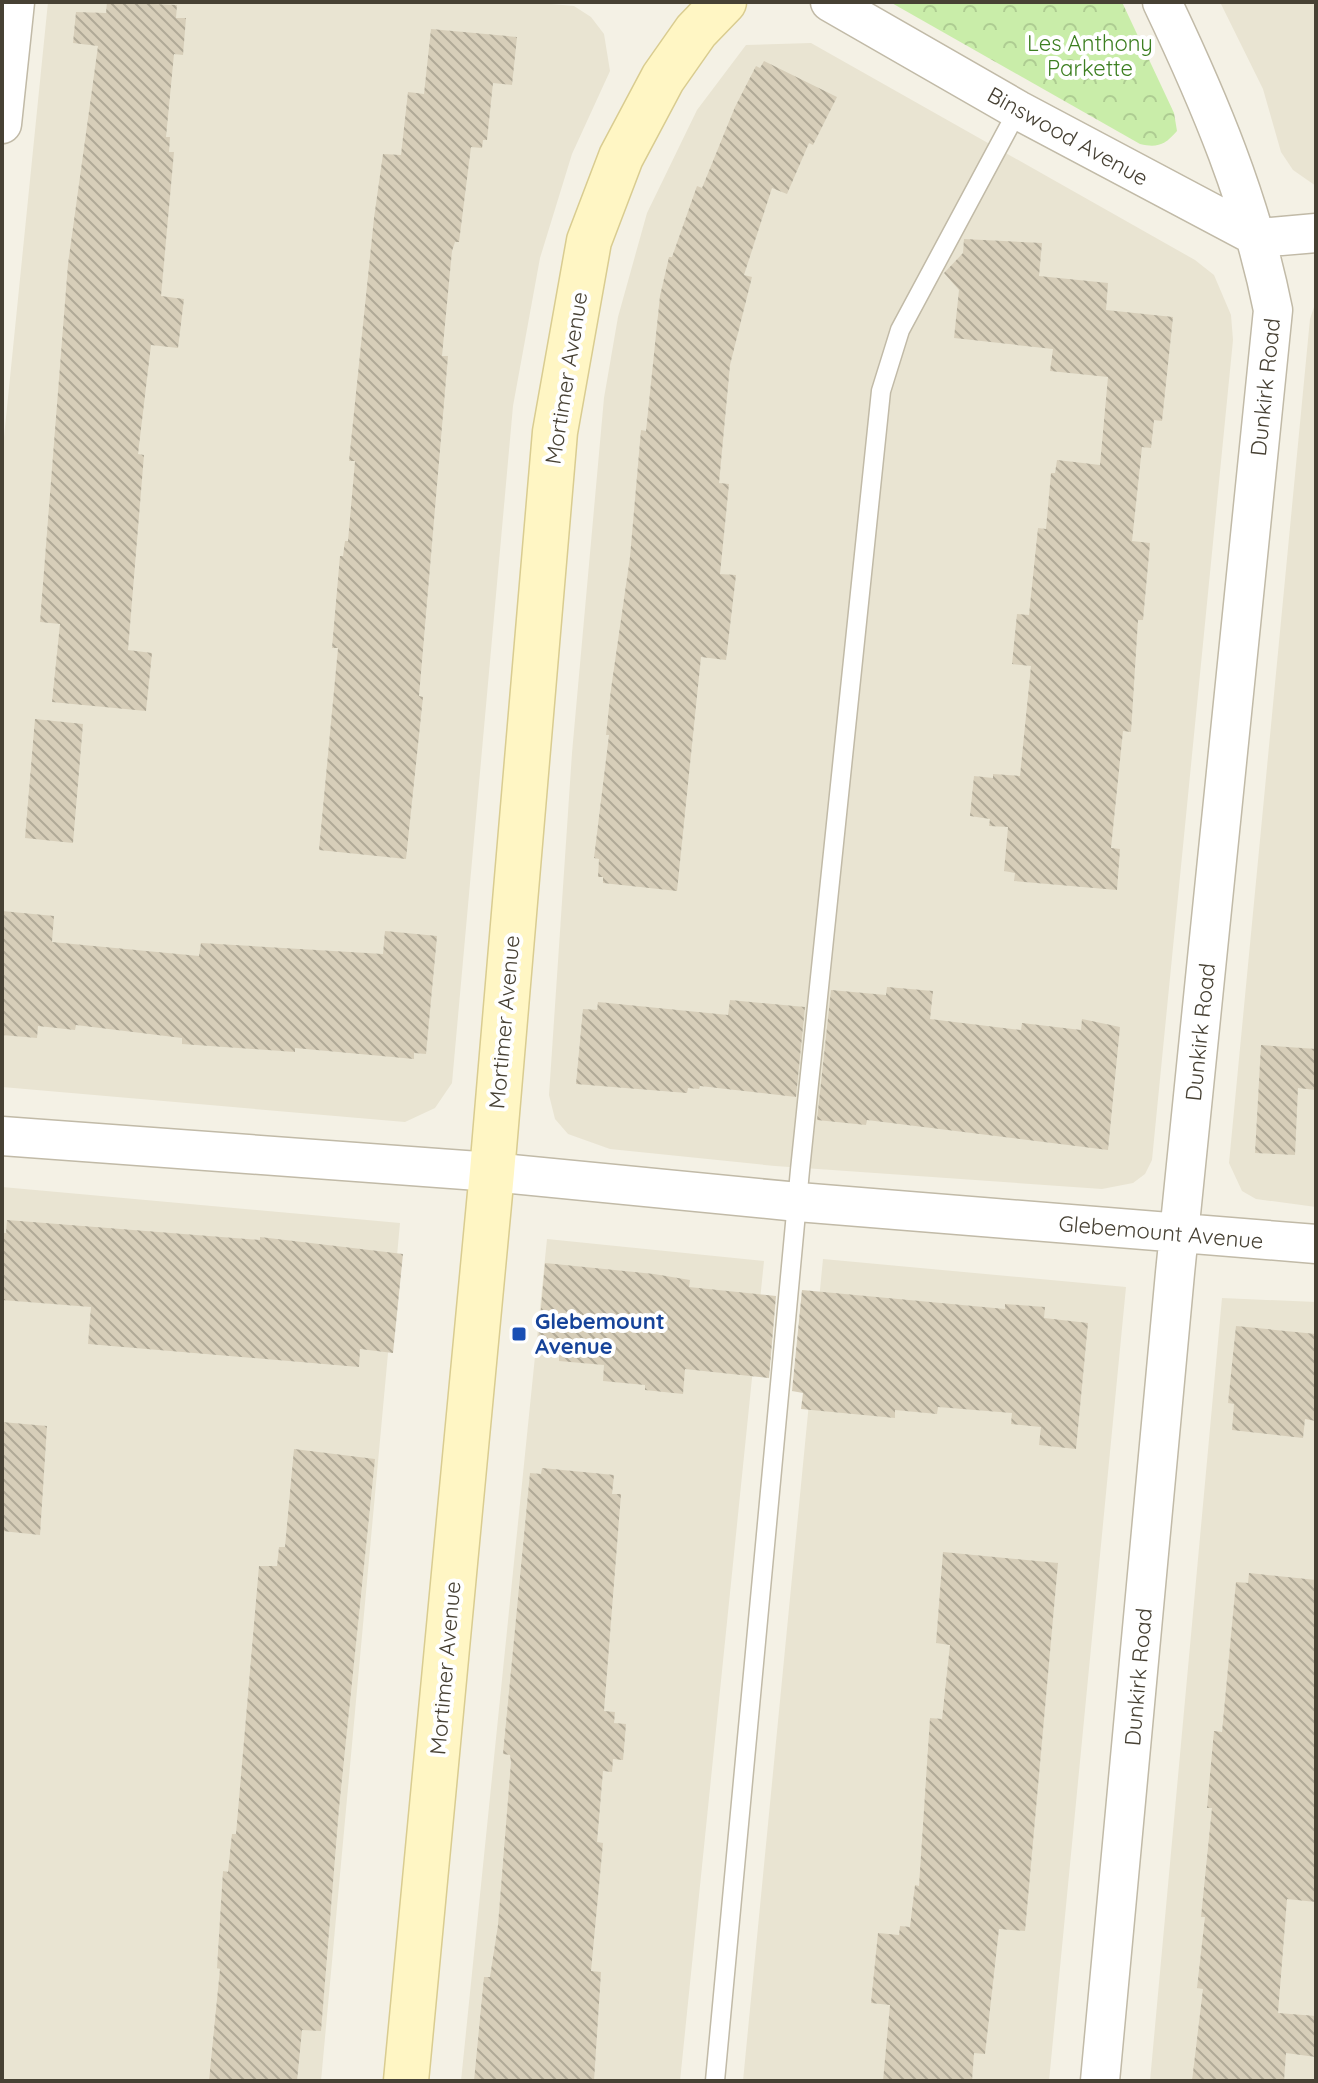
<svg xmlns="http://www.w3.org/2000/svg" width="1318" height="2083" viewBox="0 0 1318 2083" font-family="Quicksand,sans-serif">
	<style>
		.residential { fill: #e9e4d2 }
		.park { fill: url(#park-crowns) }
		.building { fill: url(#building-back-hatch) }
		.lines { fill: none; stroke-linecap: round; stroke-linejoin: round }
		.lane-casing { stroke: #c1baa7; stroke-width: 21 }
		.street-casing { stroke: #c1baa7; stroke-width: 41 }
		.secondary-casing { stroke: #d9cc90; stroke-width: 47 }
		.lane { stroke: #fff; stroke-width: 18 }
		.street { stroke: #fff; stroke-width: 38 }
		.secondary { stroke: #fff6c4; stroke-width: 44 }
		.transit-dot { fill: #1a4fb4; stroke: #fff; stroke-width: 3 }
		.labels { text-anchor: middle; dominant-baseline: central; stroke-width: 8; stroke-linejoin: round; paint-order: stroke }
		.park-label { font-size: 22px; fill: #3d7f21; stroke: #fff }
		.street-label { font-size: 22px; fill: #474134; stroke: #fff }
		.transit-label { font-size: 22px; font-weight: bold; fill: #164399; stroke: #fff; text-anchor: start }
	</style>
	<defs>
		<pattern id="park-crowns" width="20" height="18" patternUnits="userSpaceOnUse" patternTransform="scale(2)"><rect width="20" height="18" fill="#c9eda9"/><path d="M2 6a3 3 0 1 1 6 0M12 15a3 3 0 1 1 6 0" fill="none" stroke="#aecc92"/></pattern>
		<pattern id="building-back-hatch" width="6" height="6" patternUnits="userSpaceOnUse" patternTransform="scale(2)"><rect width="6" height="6" fill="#d7ceb9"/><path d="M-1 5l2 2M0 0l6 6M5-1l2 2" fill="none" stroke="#b0a997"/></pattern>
	</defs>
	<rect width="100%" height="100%" fill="#f4f1e5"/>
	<path class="residential" d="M 48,2 L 528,2 L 574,6 L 591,17 L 604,34 L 610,71 L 572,154 L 540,258 L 513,406 L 452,1083 L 435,1108 L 405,1122 L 2,1087 L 2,457 Z
		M 1220,2 L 1316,2 L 1316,186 L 1293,170 L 1281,152 L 1263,89 Z
		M 811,43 L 1195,260 L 1214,275 L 1231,315 L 1233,340 L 1152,1160 L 1145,1174 L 1133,1183 L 1102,1189 L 775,1166 L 610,1149 L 568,1134 L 555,1119 L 549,1095 L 572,753 L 604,398 L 618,317 L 647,213 L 697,110 L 746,45 Z
		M 1316,301 L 1316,1207 L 1256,1199 L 1242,1191 L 1229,1163 L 1310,319 Z
		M 2,1187 L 400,1223 L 321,2081 L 2,2081 Z
		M 547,1239 L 764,1261 L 680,2081 L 461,2081 Z
		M 823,1259 L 1126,1287 L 1049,2081 L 743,2081 Z
		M 1222,1298 L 1316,1302 L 1316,2081 L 1150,2081 Z"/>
	<path class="park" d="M 890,2 L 1122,2 L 1174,113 L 1177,131 C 1165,145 1157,148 1140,144 Z"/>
	<path class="building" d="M 107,2 L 177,5 L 176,18 L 186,18 L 183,55 L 174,54 L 166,137 L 170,137 L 169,152 L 174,152 L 161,296 L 184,299 L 178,348 L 151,345 L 138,454 L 144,455 L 128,650 L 152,653 L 146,711 L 52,702 L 60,624 L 40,622 L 68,264 L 98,46 L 73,43 L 76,12 L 106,13 Z
		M 431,29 L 517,37 L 512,85 L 493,83 L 487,140 L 483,140 L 482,148 L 471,147 L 459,242 L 455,242 L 452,251 L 442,356 L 448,356 L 419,696 L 423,697 L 406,859 L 319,850 L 338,648 L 332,648 L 340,556 L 343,556 L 345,541 L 348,541 L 355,461 L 349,461 L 374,218 L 383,154 L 401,155 L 408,92 L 424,94 Z
		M 764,61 L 837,97 L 813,145 L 809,143 L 787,194 L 772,188 L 744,275 L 752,277 L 730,365 L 719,483 L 729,484 L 720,574 L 736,575 L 726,660 L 701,657 L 677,891 L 603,883 L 603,877 L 598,877 L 599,859 L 594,858 L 609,735 L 606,735 L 611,689 L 630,557 L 641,430 L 646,431 L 660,296 L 669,257 L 672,257 L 697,186 L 702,188 L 735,107 L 756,66 L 760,68 Z
		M 964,239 L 1042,243 L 1039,276 L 1108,283 L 1106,310 L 1173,317 L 1162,421 L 1154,420 L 1151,448 L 1142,447 L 1132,541 L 1150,543 L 1143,620 L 1138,620 L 1131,732 L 1123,731 L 1111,848 L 1120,849 L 1117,890 L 1014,881 L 1015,873 L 1004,871 L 1008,827 L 989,826 L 990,819 L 970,816 L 974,776 L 993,778 L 993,774 L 1020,776 L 1031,666 L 1012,664 L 1017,614 L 1029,615 L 1038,528 L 1046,529 L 1051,473 L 1055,473 L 1057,460 L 1100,465 L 1108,377 L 1050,371 L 1053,349 L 954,338 L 959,290 L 944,273 L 963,253 Z
		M 35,719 L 83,724 L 73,843 L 25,838 Z
		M 2,911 L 54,916 L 52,942 L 199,956 L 201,943 L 383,954 L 385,931 L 437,936 L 426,1054 L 414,1053 L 414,1059 L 295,1048 L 295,1052 L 182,1044 L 182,1038 L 76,1025 L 75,1030 L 38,1026 L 37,1038 L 2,1035 Z
		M 887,987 L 933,991 L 930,1019 L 1021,1030 L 1022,1023 L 1081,1030 L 1082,1019 L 1120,1027 L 1108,1150 L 867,1120 L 866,1125 L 817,1120 L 831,990 L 886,995 Z
		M 730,1000 L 805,1007 L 796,1097 L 700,1086 L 699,1089 L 688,1088 L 687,1093 L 576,1084 L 583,1009 L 597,1010 L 598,1002 L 728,1015 Z
		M 1261,1045 L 1316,1049 L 1316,1090 L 1298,1088 L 1295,1155 L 1255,1153 Z
		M 7,1220 L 260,1240 L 260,1237 L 403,1254 L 393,1353 L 360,1349 L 359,1367 L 88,1344 L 91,1307 L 2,1300 L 2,1233 L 6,1233 Z
		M 545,1263 L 654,1274 L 690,1280 L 689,1287 L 776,1296 L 769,1378 L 685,1369 L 683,1394 L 645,1390 L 645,1385 L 603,1381 L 604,1365 L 559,1361 L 559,1355 L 537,1352 Z
		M 802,1290 L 1005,1309 L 1005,1304 L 1045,1307 L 1044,1318 L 1088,1323 L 1076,1449 L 1039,1445 L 1041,1427 L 1011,1424 L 1012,1413 L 938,1407 L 937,1414 L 895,1410 L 895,1418 L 801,1409 L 803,1393 L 792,1391 Z
		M 1236,1326 L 1316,1334 L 1316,1421 L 1305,1419 L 1303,1438 L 1232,1430 L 1234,1404 L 1228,1403 Z
		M 2,1422 L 47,1426 L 40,1535 L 2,1531 Z
		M 294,1449 L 375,1459 L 339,1808 L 321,2031 L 302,2030 L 297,2081 L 209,2081 L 220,1969 L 217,1968 L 223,1871 L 228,1872 L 232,1834 L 236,1834 L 259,1566 L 277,1566 L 279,1547 L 285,1547 Z
		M 542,1468 L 614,1475 L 612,1494 L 621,1494 L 604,1711 L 615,1712 L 614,1723 L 626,1724 L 623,1760 L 613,1759 L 612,1772 L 603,1771 L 597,1842 L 603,1843 L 591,1971 L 601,1972 L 594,2081 L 474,2081 L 484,1977 L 490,1977 L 498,1925 L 511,1762 L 510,1755 L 503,1754 L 530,1473 L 541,1474 Z
		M 943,1552 L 1058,1563 L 1025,1931 L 999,1929 L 985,2054 L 974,2053 L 972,2081 L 883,2081 L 890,2005 L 871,2003 L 878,1933 L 899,1935 L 900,1926 L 910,1927 L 915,1885 L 919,1886 L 930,1718 L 942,1719 L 950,1645 L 936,1643 Z
		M 1249,1573 L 1316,1580 L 1316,1902 L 1287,1899 L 1278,2013 L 1316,2016 L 1316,2057 L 1286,2053 L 1284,2081 L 1192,2081 L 1203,1989 L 1197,1988 L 1205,1917 L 1201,1917 L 1212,1808 L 1207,1808 L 1214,1731 L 1222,1732 L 1236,1582 L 1248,1583 Z"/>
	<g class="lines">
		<g class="lane-casing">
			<path id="lane" d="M 715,2081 L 800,1170 L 881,391 L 900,330 L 1018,110"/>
		</g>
		<g class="street-casing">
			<path id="street" d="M 830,2 L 1018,110 L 1259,238 L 1316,233
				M 2,124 L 15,2
				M 2,1136 L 492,1172 L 798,1202 L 1316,1244
				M 1100,2081 L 1175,1273 L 1273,310 C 1251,200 1210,103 1162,2"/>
		</g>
		<g class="secondary-casing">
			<path id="secondary" d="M 406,2081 L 492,1172 L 555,432 L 589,241 L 621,157 L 663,78 L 696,31 L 724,2"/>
		</g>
		<use href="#lane" class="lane"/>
		<use href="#street" class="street"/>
		<use href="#secondary" class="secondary"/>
	</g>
	<rect class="transit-dot" x="511" y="1326" width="16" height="16" rx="4"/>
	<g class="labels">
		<g class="park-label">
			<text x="1090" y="43">Les Anthony<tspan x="1090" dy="25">Parkette</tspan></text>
		</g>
		<g class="street-label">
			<text transform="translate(1068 136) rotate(29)">Binswood Avenue</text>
			<text transform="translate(566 378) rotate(-81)">Mortimer Avenue</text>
			<text transform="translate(1265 387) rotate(-84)">Dunkirk Road</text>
			<text transform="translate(504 1022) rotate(-85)">Mortimer Avenue</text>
			<text transform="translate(1200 1032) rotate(-84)">Dunkirk Road</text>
			<text transform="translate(1161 1232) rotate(5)">Glebemount Avenue</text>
			<text transform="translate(445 1668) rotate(-85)">Mortimer Avenue</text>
			<text transform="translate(1138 1677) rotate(-85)">Dunkirk Road</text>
		</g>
		<g class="transit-label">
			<text x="535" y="1321">Glebemount<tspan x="535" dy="25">Avenue</tspan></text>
		</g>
	</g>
	<rect width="1318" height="2083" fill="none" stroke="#474134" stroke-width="8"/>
</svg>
